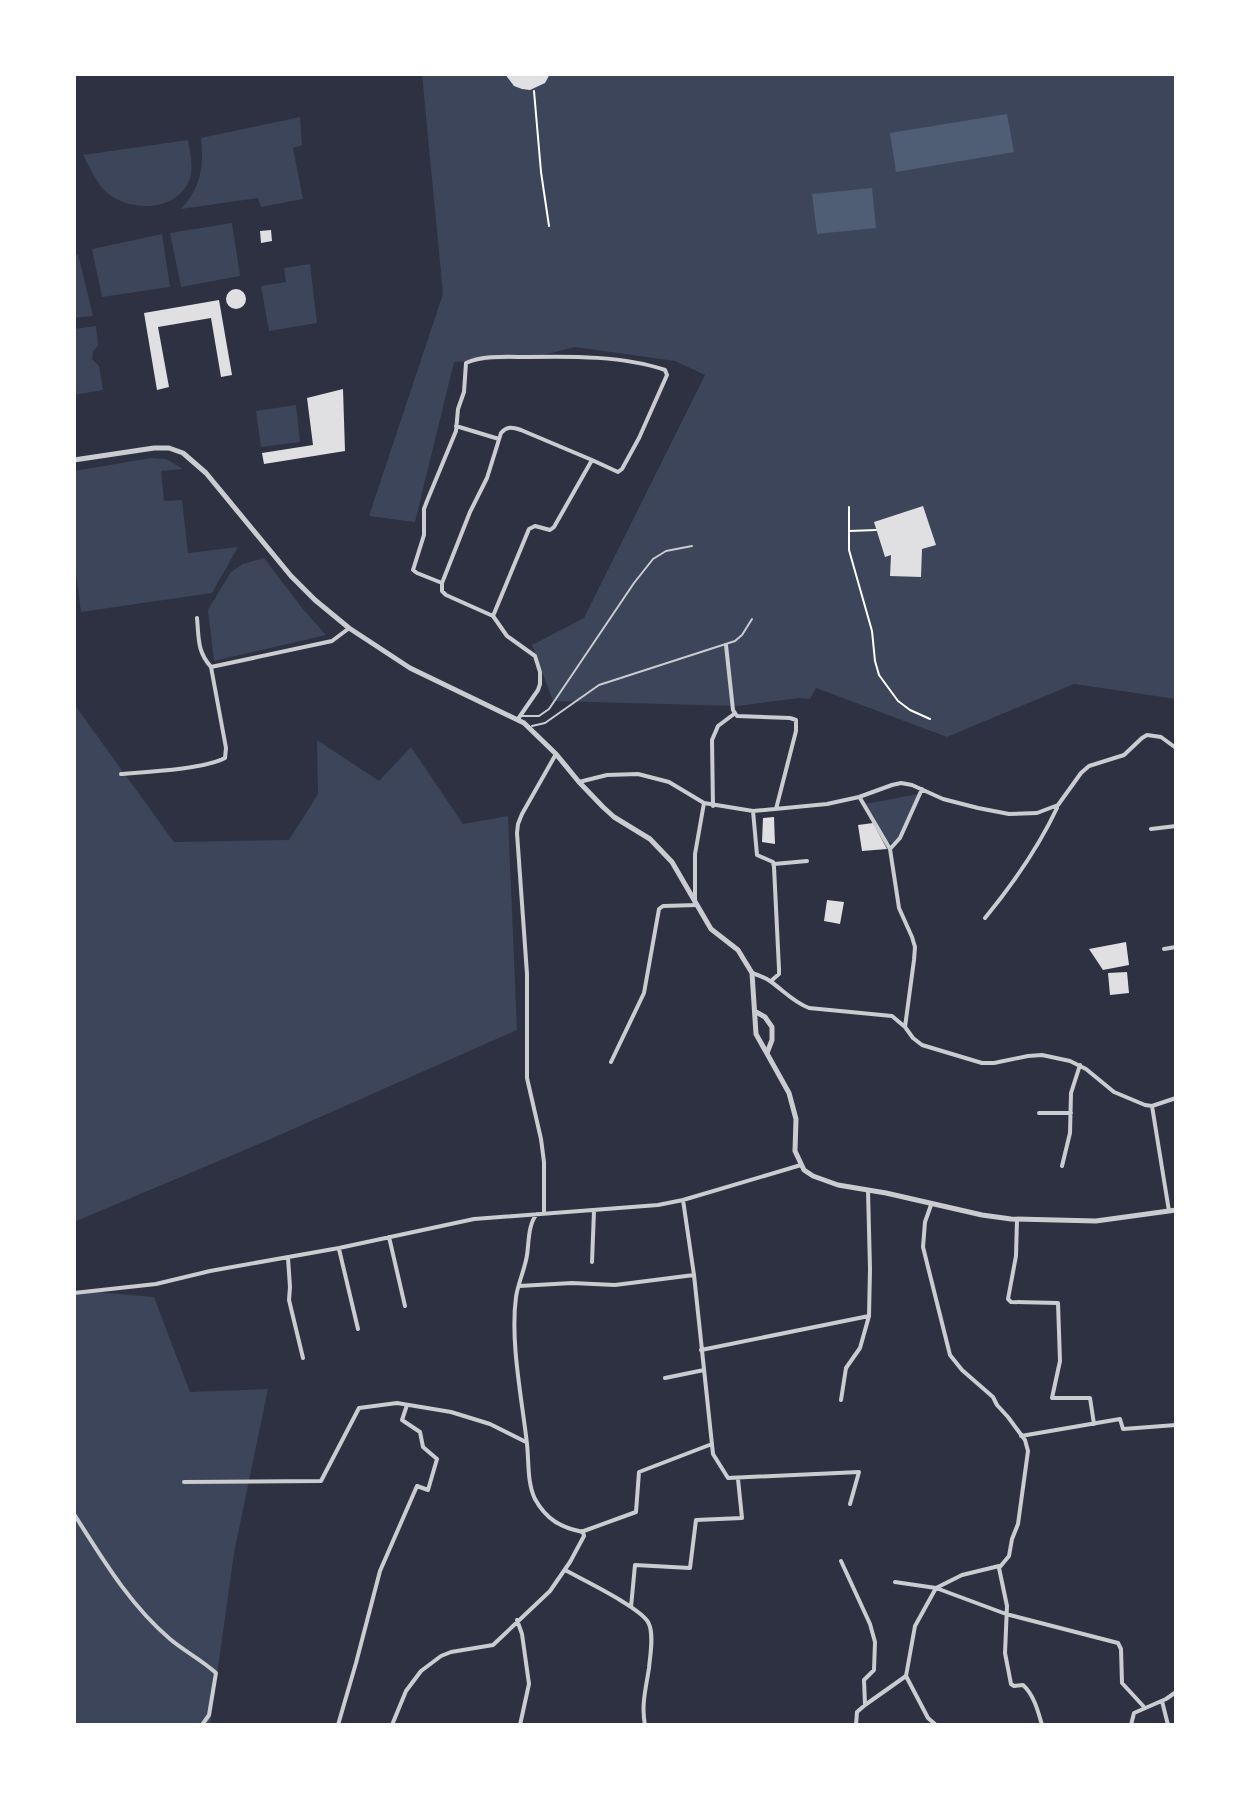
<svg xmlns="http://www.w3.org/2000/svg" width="1250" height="1799" viewBox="0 0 1250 1799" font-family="'DejaVu Sans',sans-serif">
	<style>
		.green { fill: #3c4559 }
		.water { fill: #4f5d75 }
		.building { fill: #e0e0e3 }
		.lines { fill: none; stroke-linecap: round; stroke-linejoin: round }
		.path { stroke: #fff; stroke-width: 2 }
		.service { stroke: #caccd0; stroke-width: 2 }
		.minor { stroke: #caccd0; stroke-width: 4 }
		.tertiary { stroke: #caccd0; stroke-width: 5 }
	</style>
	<rect width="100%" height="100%" fill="#2d3142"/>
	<path class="green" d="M 422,74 L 1176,74 L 1176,699 L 1074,684 L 947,737 L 816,688 L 810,699 L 799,698 L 738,706 L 553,701 L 532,645 L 584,618 L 705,375 L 675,361 L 575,347 L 532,358 L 454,362 L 415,522 L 369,516 L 443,294 Z
		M 300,117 L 302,145 L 293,148 L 303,199 L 261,207 L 258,198 L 181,209 C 201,188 204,166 201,138 Z
		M 188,140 C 190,154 195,170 188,183 C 174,212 129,212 106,192 C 96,183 90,167 83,155 Z
		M 232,223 L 240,276 L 181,287 L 170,233 Z
		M 162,234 L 170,287 L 102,297 L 92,249 Z
		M 78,254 L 93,316 L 74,318 L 74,255 Z
		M 310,264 L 317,323 L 269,331 L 261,286 L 286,282 L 284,268 Z
		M 96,326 L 98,346 L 93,351 L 92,359 L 99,366 L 103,390 L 74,395 L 74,329 Z
		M 296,405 L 300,442 L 261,447 L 256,411 Z
		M 151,458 L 166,459 L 183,469 L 161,471 L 164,501 L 182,500 L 188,553 L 238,547 L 212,593 L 81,612 L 74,558 L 74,471 Z
		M 264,558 L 302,608 L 326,635 L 214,661 L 208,610 L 231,572 L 243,564 Z
		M 74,704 L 174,842 L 289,840 L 318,794 L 317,740 L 379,781 L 411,747 L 463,824 L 508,816 L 517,1030 L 266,1141 L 74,1222 Z
		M 918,794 L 899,838 L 894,843 L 886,842 L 865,804 Z
		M 74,1290 L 154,1297 L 190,1392 L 268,1389 L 234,1553 L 210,1725 L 74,1725 Z"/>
	<path class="water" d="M 1007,114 L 1014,152 L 896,172 L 890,133 Z
		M 872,188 L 876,228 L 817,234 L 812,194 Z"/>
	<path class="building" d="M 505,74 L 550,74 L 545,83 L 530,90 L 522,89 L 514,86 Z
		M 271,230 L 272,241 L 261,243 L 260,231 Z
		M226 299a10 10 0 1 1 20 0a10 10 0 1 1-20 0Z
		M 219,300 L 232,375 L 221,377 L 211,318 L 158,327 L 169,387 L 157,390 L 144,313 Z
		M 343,389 L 345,451 L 264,464 L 262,453 L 313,445 L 307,398 Z
		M 923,506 L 936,545 L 922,549 L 921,577 L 890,576 L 891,555 L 885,557 L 874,522 Z
		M 774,817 L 775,844 L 762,842 L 763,818 Z
		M 873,823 L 887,849 L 862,851 L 858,825 Z
		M 827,900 L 844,902 L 840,924 L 824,921 Z
		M 1126,942 L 1129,965 L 1103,970 L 1089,949 Z
		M 1127,972 L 1129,993 L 1110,995 L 1108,973 Z"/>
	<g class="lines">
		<path class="path" d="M 534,91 L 541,172 L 549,226
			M 849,507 L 849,550 L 872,631 L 875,661 L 879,675 L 898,701 L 910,710 L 930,719
			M 849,531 L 876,530"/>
		<path class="service" d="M 521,716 L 539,716 L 549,709 L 634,583 L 653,559 L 666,551 L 692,546
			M 532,726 L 545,723 L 599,685 L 735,641 L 742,635 L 752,619"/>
		<path class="minor" d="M 456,426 L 499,439
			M 442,583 L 417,573 L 413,570 L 424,535 L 424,509 L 427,501 L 456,431 L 458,409 L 464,392 L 466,363 C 484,355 508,357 528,357 C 570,356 625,356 665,370 L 667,375 L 639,438 L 622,469 L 618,472 L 592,460 L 554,527 L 550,530 L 535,526 L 529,529 L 493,616
			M 197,618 C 199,639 197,651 211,667
			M 726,645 L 733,710 L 737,716 L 790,718 L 796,720 L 796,731 L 776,809
			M 518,719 L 538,690 L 540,684 L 540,672 L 535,656 L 507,636 L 493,616 L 446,595 L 442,591 L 442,583 L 470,512 L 487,478 L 501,433 C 507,426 512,427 521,430 L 592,460
			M 121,774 C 146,772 205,769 225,758 L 226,748 L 211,667 L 332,641 L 348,629
			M 579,782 L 607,775 L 638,774 L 669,782 L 704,803 L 753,811 L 827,804 L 859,797 L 892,785 L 901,783 L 912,785 L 943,799 L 978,808 L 1009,814 L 1037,813 L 1058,805 L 1081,773 L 1089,766 L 1124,755 L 1142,738 L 1147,735 L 1161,737 L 1176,748
			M 860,798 L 890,849 L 899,908 L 912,937 L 915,947 L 914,960 L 905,1027
			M 713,806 L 712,740 L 718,726 L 734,714
			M 753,811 L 757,855 L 773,862 L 774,867 L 779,969 L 779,974 L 771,981
			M 1151,829 L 1176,826
			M 890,849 L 900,838 L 922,789
			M 774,864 L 807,861
			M 695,900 L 695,854 L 704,803
			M 985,918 C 1013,884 1038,848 1057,808
			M 1164,949 L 1176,947
			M 752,973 C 758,975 764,977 770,981 C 784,991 793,1002 809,1008 L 892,1016 L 905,1027 L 913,1038 L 922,1045 L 982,1063 L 994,1063 L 1028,1056 L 1042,1055 L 1070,1061 L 1086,1069 L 1114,1092 L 1145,1105 L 1152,1106 L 1176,1098
			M 611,1062 L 644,993 L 659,909 L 663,906 L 697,905
			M 1152,1106 L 1169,1211
			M 1039,1113 L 1071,1113
			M 1062,1166 L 1070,1133 L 1071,1093 L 1080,1065
			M 683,1200 L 694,1275 L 713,1454 L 728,1478 L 859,1472 L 850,1504
			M 931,1205 L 925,1222 L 923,1247 L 950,1355 L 962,1370 L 993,1397 L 997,1405 L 1008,1417 L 1025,1440 L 1028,1451 L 1018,1524 L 1012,1539 L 1009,1556 L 999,1568 L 1007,1606 L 1005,1653 L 1011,1684 L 1014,1686 L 1023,1685 C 1034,1695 1038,1711 1042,1725
			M 544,1214 L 544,1162 L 541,1139 L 527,1078 L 527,974 L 517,833 L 518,824 L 522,814 L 556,754
			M 1017,1219 L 1016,1256 L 1008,1299 L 1011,1302 L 1058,1303 L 1060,1361 L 1052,1398 L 1090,1398 L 1094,1424
			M 389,1237 L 405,1306
			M 339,1249 L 358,1329
			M 288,1258 L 290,1287 L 289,1300 L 303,1358
			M 592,1262 L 594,1211
			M 519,1286 L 572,1283 L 615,1285 L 694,1275
			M 74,1293 L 156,1284 L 210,1271 L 339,1248 L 474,1219 L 658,1205 L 683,1200 L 801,1165
			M 701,1350 L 869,1316
			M 665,1378 L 704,1370
			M 841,1400 L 846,1368 L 860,1348 L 869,1316 L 870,1269 L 868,1190
			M 1021,1436 L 1120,1419 L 1123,1429 L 1176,1425
			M 184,1482 L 321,1481 L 359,1408 L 397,1403 L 451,1412 L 490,1424 L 526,1442
			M 74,1514 C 102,1558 129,1604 170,1639 C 184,1651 202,1660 216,1673 L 209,1715 L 202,1725
			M 581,1532 L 636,1512 L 639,1472 L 712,1444
			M 841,1561 L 870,1624 L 875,1642 L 874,1670 L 864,1680 L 865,1705 L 857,1712 L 856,1725
			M 565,1570 C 581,1579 644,1609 649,1624 C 654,1636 650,1656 649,1668 C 646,1688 641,1705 645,1725
			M 895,1582 L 936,1588 L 1006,1614 L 1118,1643 L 1121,1649 L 1122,1683 L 1145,1708
			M 631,1607 L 635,1565 L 690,1568 L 696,1520 L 742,1518 L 738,1479
			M 517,1620 L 522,1634 L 529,1684 L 520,1725
			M 906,1676 L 915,1626 L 936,1588 L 962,1575 L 999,1566
			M 1162,1701 L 1168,1725
			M 865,1705 L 906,1676 L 928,1718 L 936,1725
			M 338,1725 L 356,1663 L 380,1571 L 417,1486 L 428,1490 L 437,1459 L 423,1447 L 420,1432 L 402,1420 L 407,1405
			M 392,1725 L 406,1691 L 421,1671 L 441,1656 L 451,1652 L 493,1645 L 550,1591 L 570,1562 L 584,1536 L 583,1532 C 561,1528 546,1519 535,1499 C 527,1482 529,1462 527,1444 C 522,1399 510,1342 516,1297 C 518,1283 525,1269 527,1255 C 529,1242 528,1224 537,1214
			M 1131,1725 L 1134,1713 L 1166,1699 L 1176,1692"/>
		<path class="tertiary" d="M 74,460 L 154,448 L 169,448 L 183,453 L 206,473 L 291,576 L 315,600 L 349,628 L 410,668 L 524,723 L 556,754 L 579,782 L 603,807 L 614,817 L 650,839 L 672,862 L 711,929 L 738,950 L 752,973 L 756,1034 L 789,1093 L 796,1119 L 795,1151 L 804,1170 L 813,1176 L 838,1185 L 886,1193 L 982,1215 L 1011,1219 L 1096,1221 L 1176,1210
			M 756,1012 L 765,1017 L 772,1027 L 772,1040 L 767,1053"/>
	</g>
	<rect width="1250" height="1799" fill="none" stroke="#ffffff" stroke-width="152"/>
</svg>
